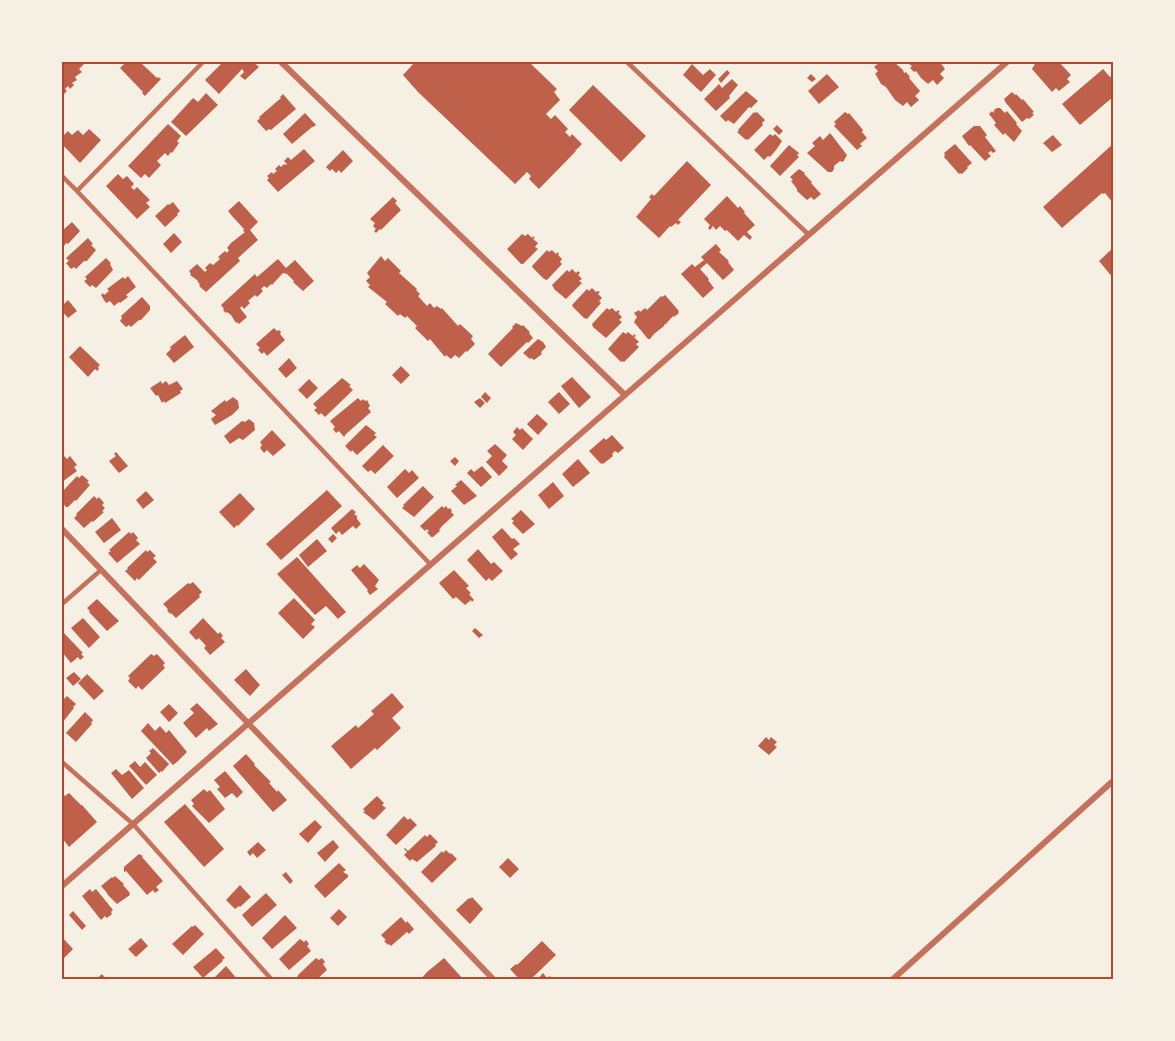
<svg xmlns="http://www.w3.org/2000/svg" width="1175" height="1041" viewBox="0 0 1175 1041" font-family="Poppins,sans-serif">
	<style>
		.building { fill: #bf614a }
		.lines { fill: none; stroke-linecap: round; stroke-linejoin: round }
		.minor { stroke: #c5725c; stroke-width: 4.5 }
		.tertiary { stroke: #c5725c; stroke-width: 6 }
		.neatline { fill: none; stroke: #b5482f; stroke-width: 2 }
	</style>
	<rect width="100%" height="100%" fill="#f6efe4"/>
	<path class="building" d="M 64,62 L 79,62 L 84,64 L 79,69 L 82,72 L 75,77 L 77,80 L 72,83 L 74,85 L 70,89 L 68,86 L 65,89 L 67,91 L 63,95 L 62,93 L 62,64 Z
		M 126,62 L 140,62 L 157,78 L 158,77 L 161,79 L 145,96 L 142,93 L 143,92 L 120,68 Z
		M 223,62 L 253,62 L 259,67 L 245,80 L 240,76 L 244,72 L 242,69 L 219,94 L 205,80 Z
		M 413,62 L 529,62 L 557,89 L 554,92 L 560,100 L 546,114 L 551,119 L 555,115 L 568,129 L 565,132 L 570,137 L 572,134 L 582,144 L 575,151 L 576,151 L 539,189 L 529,179 L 531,176 L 527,172 L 515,184 L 418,92 L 403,75 L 414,63 Z
		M 880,62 L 894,62 L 903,70 L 904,73 L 906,72 L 910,77 L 909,78 L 920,91 L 915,96 L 919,100 L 911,107 L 907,102 L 903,106 L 895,100 L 886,87 L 881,84 L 876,75 L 875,74 L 878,71 L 874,67 Z
		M 906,62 L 940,62 L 945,69 L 940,74 L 944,78 L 937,85 L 933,80 L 928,84 L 921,78 L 916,71 L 914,72 L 910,68 L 912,66 Z
		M 1033,62 L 1059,62 L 1071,75 L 1067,79 L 1070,82 L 1059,91 L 1056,88 L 1052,92 L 1032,69 L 1035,64 Z
		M 692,64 L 703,75 L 710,69 L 716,75 L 701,92 L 683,75 Z
		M 1103,69 L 1110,77 L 1113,74 L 1113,97 L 1080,125 L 1062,104 Z
		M 727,70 L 730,73 L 721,83 L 718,79 Z
		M 811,74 L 816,79 L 812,82 L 807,78 Z
		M 827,74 L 839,87 L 819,104 L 808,91 Z
		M 732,79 L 738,85 L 729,96 L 730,98 L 716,111 L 704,99 L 719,84 L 722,88 Z
		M 593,85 L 646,136 L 621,162 L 569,110 Z
		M 746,91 L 758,101 L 751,108 L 749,107 L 734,124 L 728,120 L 726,122 L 720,116 Z
		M 1012,92 L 1015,95 L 1016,94 L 1022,100 L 1023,99 L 1034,112 L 1032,113 L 1034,115 L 1029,119 L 1027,118 L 1022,122 L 1006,103 L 1004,99 Z
		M 206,93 L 218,105 L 186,136 L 171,122 L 193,98 L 198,102 Z
		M 283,94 L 296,109 L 271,130 L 269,129 L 266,131 L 257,121 L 260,118 L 259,117 L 281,98 L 280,97 Z
		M 997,108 L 1000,108 L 1005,113 L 1007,111 L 1017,123 L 1016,124 L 1022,131 L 1014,142 L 1005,133 L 1003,135 L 994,125 L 996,123 L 989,114 L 992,111 L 994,113 L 994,110 Z
		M 754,112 L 755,113 L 757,112 L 765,120 L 762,123 L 763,125 L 748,140 L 747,139 L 746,140 L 737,132 L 739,131 L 738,130 Z
		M 845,112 L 848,114 L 849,113 L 863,130 L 862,132 L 867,138 L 860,144 L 862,146 L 857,150 L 834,126 L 836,124 L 834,122 Z
		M 305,113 L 316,125 L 313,127 L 312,127 L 292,144 L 283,134 Z
		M 168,124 L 181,136 L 177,141 L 179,143 L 172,153 L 171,152 L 168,156 L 165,153 L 157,161 L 161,165 L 149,178 L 145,174 L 141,178 L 128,166 Z
		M 777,125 L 783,131 L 779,135 L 773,129 Z
		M 974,126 L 980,126 L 987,135 L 985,137 L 996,151 L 993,153 L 991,151 L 988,153 L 991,156 L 985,161 L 970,145 L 969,146 L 962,136 Z
		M 89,129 L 101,140 L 80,163 L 62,144 L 62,137 L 68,131 L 72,135 L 78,130 L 83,135 Z
		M 830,133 L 847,155 L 843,162 L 840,161 L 834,166 L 834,169 L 832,172 L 828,172 L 807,153 L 815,146 L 812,143 L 820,136 L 823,140 Z
		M 770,134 L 773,136 L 775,134 L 782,141 L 776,150 L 770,157 L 768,156 L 764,160 L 754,150 Z
		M 1053,135 L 1062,145 L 1052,152 L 1043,143 Z
		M 955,144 L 972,163 L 967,167 L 968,168 L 962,174 L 960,173 L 959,174 L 944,157 L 945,155 L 944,153 Z
		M 1113,144 L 1113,203 L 1105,193 L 1103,194 L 1102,193 L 1062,228 L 1043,207 Z
		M 789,145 L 799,153 L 797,155 L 799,157 L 780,176 L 770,166 Z
		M 304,149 L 315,161 L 278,192 L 267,180 L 269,178 L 267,176 L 272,172 L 273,174 L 277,171 L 275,169 L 279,165 L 281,167 L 284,164 L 286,165 L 287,164 L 284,161 L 288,157 L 291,160 Z
		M 343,150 L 353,161 L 341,173 L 339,170 L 336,173 L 332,169 L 330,171 L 326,167 Z
		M 687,161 L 711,185 L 678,220 L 681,222 L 678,225 L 676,223 L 671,227 L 670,226 L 659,238 L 636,217 L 651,199 L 649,197 L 652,194 L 654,196 Z
		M 799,169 L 805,173 L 804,174 L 812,182 L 811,183 L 821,194 L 814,200 L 811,197 L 807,200 L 797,191 L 797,189 L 791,181 L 793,180 L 790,177 Z
		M 118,174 L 123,179 L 127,176 L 134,184 L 131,187 L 134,190 L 137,187 L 150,200 L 146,203 L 150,207 L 137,219 L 106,186 Z
		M 727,196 L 738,208 L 740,206 L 745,212 L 744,213 L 755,225 L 747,232 L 752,237 L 750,240 L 744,235 L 738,241 L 727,230 L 725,231 L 720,226 L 716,230 L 713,226 L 710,230 L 708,228 L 710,225 L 704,219 Z
		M 393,197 L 397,201 L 395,203 L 401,210 L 381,230 L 380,229 L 376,233 L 374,231 L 376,229 L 373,226 L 375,223 L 370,219 Z
		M 239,201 L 258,222 L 250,230 L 258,240 L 238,258 L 240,261 L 206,292 L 199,286 L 200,285 L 197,280 L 190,275 L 191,274 L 189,271 L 197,264 L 205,272 L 207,270 L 205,268 L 210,263 L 213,265 L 220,259 L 218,257 L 225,251 L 227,253 L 229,250 L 227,248 L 231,243 L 245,232 L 243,231 L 244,229 L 232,216 L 228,211 Z
		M 173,202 L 180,211 L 177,214 L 178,215 L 165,227 L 155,216 L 168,204 L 169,205 Z
		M 72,222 L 80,231 L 68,244 L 66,243 L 64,246 L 62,243 L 62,231 Z
		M 174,233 L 182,242 L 171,253 L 163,244 Z
		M 522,234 L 525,236 L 528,234 L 532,238 L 533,236 L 535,238 L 533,239 L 538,243 L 535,247 L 538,249 L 523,264 L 521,264 L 507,249 Z
		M 88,238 L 93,244 L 91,245 L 96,250 L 87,261 L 84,261 L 76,269 L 74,267 L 71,269 L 66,263 L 69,261 L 66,258 Z
		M 716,244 L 721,250 L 719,252 L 729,261 L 728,262 L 734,270 L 723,280 L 707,263 L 700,269 L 709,279 L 708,280 L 714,288 L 703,298 L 681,274 L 692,264 L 695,267 L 704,260 L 701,257 Z
		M 1113,248 L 1113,278 L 1099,261 Z
		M 547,250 L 549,252 L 552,250 L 556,254 L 558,252 L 559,254 L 558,255 L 562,259 L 560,262 L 562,264 L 547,280 L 544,279 L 533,268 L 532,266 Z
		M 381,256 L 385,261 L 388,258 L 401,271 L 399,273 L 417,289 L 416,290 L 420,294 L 418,296 L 427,306 L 430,303 L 434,308 L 437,306 L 441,309 L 442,308 L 458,326 L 460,324 L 473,336 L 471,339 L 475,344 L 467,352 L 466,351 L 459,358 L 455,355 L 451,359 L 446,355 L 445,357 L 430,339 L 428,341 L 415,328 L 417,326 L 407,316 L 405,318 L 400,314 L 398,316 L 385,304 L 387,302 L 368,287 L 370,285 L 366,281 L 370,277 L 367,273 Z
		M 106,258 L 111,263 L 110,264 L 113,270 L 96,288 L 92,285 L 90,287 L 84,281 L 87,279 L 85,277 Z
		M 278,259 L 286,268 L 295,260 L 314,281 L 303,291 L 293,282 L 294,281 L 287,274 L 283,273 L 272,285 L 271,284 L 267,288 L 264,286 L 261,289 L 263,291 L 257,297 L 255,295 L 248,301 L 250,303 L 244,309 L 242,306 L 240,308 L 247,317 L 239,324 L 237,322 L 236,323 L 231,315 L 227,312 L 226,313 L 223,310 L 224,309 L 221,305 L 255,274 L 257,277 Z
		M 572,269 L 576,273 L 578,271 L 580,273 L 578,275 L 582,279 L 579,281 L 582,283 L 566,299 L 555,290 L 552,285 L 567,270 L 569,272 Z
		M 128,276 L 136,287 L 126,295 L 128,297 L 120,303 L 119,302 L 114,306 L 110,301 L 106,303 L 101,295 L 103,293 L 104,295 L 109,291 L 107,289 L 123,277 L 125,279 Z
		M 592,288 L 596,292 L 598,291 L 600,292 L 598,294 L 602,298 L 599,301 L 601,303 L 587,319 L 584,318 L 573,307 L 572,305 L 587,289 L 589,291 Z
		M 665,295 L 679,311 L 678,312 L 679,313 L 674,317 L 673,316 L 665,325 L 664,324 L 664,326 L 654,334 L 650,339 L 648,339 L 634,322 L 637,317 L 634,313 L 639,310 L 640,312 L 645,308 L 647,310 L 661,296 L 662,297 Z
		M 142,297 L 150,306 L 150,310 L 141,320 L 139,320 L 131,327 L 129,325 L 126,327 L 120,321 L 122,318 L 121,316 Z
		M 68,300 L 77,311 L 68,318 L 62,311 L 62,306 Z
		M 607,308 L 609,310 L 612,308 L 616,312 L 618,310 L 620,312 L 618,313 L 622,317 L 619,320 L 622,322 L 606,338 L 593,327 L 592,324 Z
		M 516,323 L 522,326 L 523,325 L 530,332 L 529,333 L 533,338 L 528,343 L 527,342 L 501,367 L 488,354 L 513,328 L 512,327 Z
		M 274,328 L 277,331 L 279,330 L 281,332 L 280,334 L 285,340 L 267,356 L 264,352 L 262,354 L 258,350 L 260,348 L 256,344 Z
		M 623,332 L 626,334 L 628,332 L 633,336 L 634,334 L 636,336 L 634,337 L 639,342 L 636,344 L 639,347 L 624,362 L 622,361 L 621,362 L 608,349 Z
		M 185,335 L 194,347 L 174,363 L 166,354 L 171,349 L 170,347 Z
		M 538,339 L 543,342 L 546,347 L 541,352 L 542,354 L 534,360 L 531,358 L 530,359 L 523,353 Z
		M 80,346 L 100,365 L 98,367 L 99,369 L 97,371 L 95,369 L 88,377 L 69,357 Z
		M 289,358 L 297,368 L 286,378 L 278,369 Z
		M 401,366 L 410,375 L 401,384 L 392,375 Z
		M 572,377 L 591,397 L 579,408 L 561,386 Z
		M 342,378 L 351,385 L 349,386 L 353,390 L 325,417 L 321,413 L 319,415 L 314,410 L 317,408 L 313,404 Z
		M 309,379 L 318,388 L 307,399 L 298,390 Z
		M 161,381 L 162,384 L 166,381 L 169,385 L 177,381 L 183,389 L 180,391 L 181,393 L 165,403 L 164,401 L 162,403 L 158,395 L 156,396 L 150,388 Z
		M 485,392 L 491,398 L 487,403 L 481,397 Z
		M 559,392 L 570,404 L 559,414 L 548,402 Z
		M 233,397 L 238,401 L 239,408 L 232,415 L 215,425 L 211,419 L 216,415 L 211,411 L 225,400 L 226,402 Z
		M 358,398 L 361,401 L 363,399 L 365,401 L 367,400 L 370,406 L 368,408 L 371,412 L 346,434 L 344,437 L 339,431 L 336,433 L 333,429 L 335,427 L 330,421 Z
		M 480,398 L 485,403 L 480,408 L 474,402 Z
		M 537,414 L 548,424 L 538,435 L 527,424 Z
		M 249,419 L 254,423 L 255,430 L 243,440 L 239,438 L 230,444 L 224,436 L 242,421 L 245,422 Z
		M 366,425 L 376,433 L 374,435 L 377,437 L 357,455 L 352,450 L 351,452 L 345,446 Z
		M 517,427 L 520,430 L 522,428 L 533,439 L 523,450 L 512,439 L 516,435 L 513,432 Z
		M 272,430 L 286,445 L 273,456 L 267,450 L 264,453 L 260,448 L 262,445 L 260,442 Z
		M 612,435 L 624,448 L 618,453 L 615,451 L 612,454 L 613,456 L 603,464 L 602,463 L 601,464 L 589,451 L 604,438 L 606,440 Z
		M 495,444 L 507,455 L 502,461 L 508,467 L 499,476 L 486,462 L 492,456 L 487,451 Z
		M 383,445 L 394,456 L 375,474 L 371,470 L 368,472 L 362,466 Z
		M 116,452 L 128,466 L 119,473 L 109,461 L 116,456 L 114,454 Z
		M 63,455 L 67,459 L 70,456 L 77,465 L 74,467 L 77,471 L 62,482 L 62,456 Z
		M 455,457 L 459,461 L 455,466 L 450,461 Z
		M 578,459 L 590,473 L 573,487 L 562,474 Z
		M 482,466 L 492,477 L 481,487 L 467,473 L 471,469 L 474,472 Z
		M 405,469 L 409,473 L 412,470 L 419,478 L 397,498 L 387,487 Z
		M 82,475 L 89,481 L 87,482 L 90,485 L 76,501 L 75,500 L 68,507 L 66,507 L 62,502 L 63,501 L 62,500 L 62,492 L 77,476 L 79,478 Z
		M 461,480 L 477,496 L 464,505 L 451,491 L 457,486 L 455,485 Z
		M 553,482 L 564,496 L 549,509 L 538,495 Z
		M 423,486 L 434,497 L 414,517 L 402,508 L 404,506 L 403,505 Z
		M 327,490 L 342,506 L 281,560 L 266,544 Z
		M 146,491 L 154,500 L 143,509 L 136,500 Z
		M 240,493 L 255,509 L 238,526 L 237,525 L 234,528 L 219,512 Z
		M 94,496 L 97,499 L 99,497 L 104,503 L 102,505 L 105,508 L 102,511 L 104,512 L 93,522 L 92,521 L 84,528 L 74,518 L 77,515 L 76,514 Z
		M 442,506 L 444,508 L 446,506 L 448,509 L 450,508 L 452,511 L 451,512 L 454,515 L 442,526 L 439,530 L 440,531 L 433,537 L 431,537 L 427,532 L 429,531 L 427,529 L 425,531 L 420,526 Z
		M 352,509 L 356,512 L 354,514 L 357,516 L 357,519 L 361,524 L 356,529 L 353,526 L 342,535 L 339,531 L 336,534 L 331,528 Z
		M 521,510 L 535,524 L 523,534 L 512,523 L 514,521 L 511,519 Z
		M 112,518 L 121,530 L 104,543 L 95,532 Z
		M 502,528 L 512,539 L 514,538 L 520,544 L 513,549 L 518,554 L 511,560 L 492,537 Z
		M 129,532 L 131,534 L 133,532 L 138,538 L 136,540 L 140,544 L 117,563 L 108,553 L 111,551 L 109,550 Z
		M 333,534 L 337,538 L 332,543 L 328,539 Z
		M 317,539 L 327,551 L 308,567 L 299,555 Z
		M 478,549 L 491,564 L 494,562 L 503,571 L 492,581 L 489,578 L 486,581 L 467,560 Z
		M 146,550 L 147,552 L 150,550 L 156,556 L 153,558 L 157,562 L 139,580 L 137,578 L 135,581 L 125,571 L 128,569 L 127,568 Z
		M 297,557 L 346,612 L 338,619 L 326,606 L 315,615 L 277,574 Z
		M 364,564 L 379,580 L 375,586 L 378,589 L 370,595 L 367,591 L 368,590 L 351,570 L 357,565 L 360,568 Z
		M 454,570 L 469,586 L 466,588 L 471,593 L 469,594 L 474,600 L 472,602 L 471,600 L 465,605 L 456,597 L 453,599 L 439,583 Z
		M 193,582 L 202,592 L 199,595 L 200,597 L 176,618 L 171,613 L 170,614 L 167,610 L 168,609 L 163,604 L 188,583 L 190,584 Z
		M 294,598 L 315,620 L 311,624 L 315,627 L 303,639 L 278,613 Z
		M 97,599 L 119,621 L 107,631 L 89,612 L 90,611 L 87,608 Z
		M 83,618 L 100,637 L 89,648 L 71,628 Z
		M 203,618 L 218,634 L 220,632 L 223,636 L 221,638 L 225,642 L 210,655 L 204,648 L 206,646 L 199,638 L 196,640 L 189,632 Z
		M 475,628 L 483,635 L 479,638 L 472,631 Z
		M 62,631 L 83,653 L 81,654 L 84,657 L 80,660 L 78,657 L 71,663 L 62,652 Z
		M 151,654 L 154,656 L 157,654 L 165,663 L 163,665 L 165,668 L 142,690 L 138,686 L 136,689 L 128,681 L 130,678 L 128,676 Z
		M 246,669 L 260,685 L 250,696 L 234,680 Z
		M 74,672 L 81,679 L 73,686 L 66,678 Z
		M 87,674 L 104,691 L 94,700 L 78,683 Z
		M 392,693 L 404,707 L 392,718 L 401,728 L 377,750 L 375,748 L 351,769 L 331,746 L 356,725 L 358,728 L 374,714 L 371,711 Z
		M 67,696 L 76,704 L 73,707 L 74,708 L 62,723 L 62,701 Z
		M 197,703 L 218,724 L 209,731 L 207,728 L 196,738 L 183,723 L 194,713 L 190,709 Z
		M 169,704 L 178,713 L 169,722 L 160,712 Z
		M 85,712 L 93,720 L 91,723 L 92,724 L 76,742 L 66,733 Z
		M 148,723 L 155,731 L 160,726 L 166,733 L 169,730 L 187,752 L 177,762 L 173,765 L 141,731 Z
		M 766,737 L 769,740 L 771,737 L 777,742 L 774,745 L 777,747 L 769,755 L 758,746 Z
		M 153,748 L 169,764 L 162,772 L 161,771 L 159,773 L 146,758 L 151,753 L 149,751 Z
		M 246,754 L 255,764 L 254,765 L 271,782 L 269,783 L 277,792 L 278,790 L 287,800 L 273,812 L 233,766 Z
		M 135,761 L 140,767 L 145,762 L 157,775 L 146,785 L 129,766 Z
		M 116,769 L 122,775 L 129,770 L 144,788 L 132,799 L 111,773 Z
		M 225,771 L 243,792 L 237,798 L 232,793 L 225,798 L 217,789 L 220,787 L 214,780 Z
		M 204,789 L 207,792 L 210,790 L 225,809 L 209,823 L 192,806 L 194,804 L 191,800 Z
		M 62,793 L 65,796 L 69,793 L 81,805 L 82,805 L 97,822 L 69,847 L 62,838 Z
		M 377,796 L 384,803 L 382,805 L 386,808 L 374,820 L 363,812 L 365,811 L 363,809 Z
		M 185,804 L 224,849 L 204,867 L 164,822 Z
		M 404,816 L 408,820 L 410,818 L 417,825 L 396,845 L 386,835 Z
		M 315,820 L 322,827 L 308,843 L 299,834 Z
		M 430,834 L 438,842 L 435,845 L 436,846 L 417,862 L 412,859 L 410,861 L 404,855 L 407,852 L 404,849 L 405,848 L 408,851 L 425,835 L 427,837 Z
		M 333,840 L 339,847 L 325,862 L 317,853 Z
		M 258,842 L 266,850 L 257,858 L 253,853 L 250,856 L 247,852 Z
		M 446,850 L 450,854 L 451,853 L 457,859 L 432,883 L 421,872 L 442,851 L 443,853 Z
		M 139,854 L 143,856 L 142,857 L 163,881 L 156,887 L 159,890 L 155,893 L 153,890 L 147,895 L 126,871 L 124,872 L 124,867 Z
		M 508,858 L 519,869 L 510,878 L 499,867 Z
		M 339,863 L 346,870 L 343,872 L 348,875 L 348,877 L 325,898 L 314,886 Z
		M 286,872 L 293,881 L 290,884 L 282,875 Z
		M 115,876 L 124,884 L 123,885 L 130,893 L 129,894 L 130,895 L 117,904 L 108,895 L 107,893 L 101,886 L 112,877 L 113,878 Z
		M 240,885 L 251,897 L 240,907 L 239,906 L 235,909 L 226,900 Z
		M 90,889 L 92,892 L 96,889 L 113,910 L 111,912 L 112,914 L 107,918 L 105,916 L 101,920 L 82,896 Z
		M 266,893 L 277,905 L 252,927 L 242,915 Z
		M 472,897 L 483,909 L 470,924 L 456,910 L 469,898 L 470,899 Z
		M 339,909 L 347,917 L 338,926 L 330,918 Z
		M 73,911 L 86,926 L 82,930 L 69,915 Z
		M 285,915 L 297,928 L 272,949 L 262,938 Z
		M 401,917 L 406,923 L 407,921 L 414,929 L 409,934 L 407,932 L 391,946 L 389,944 L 388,945 L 384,941 L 386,940 L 381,935 Z
		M 195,925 L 204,934 L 183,955 L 172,944 L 192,926 L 193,927 Z
		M 62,937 L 73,949 L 62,960 Z
		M 141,938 L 148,946 L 136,957 L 128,949 Z
		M 300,939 L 304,942 L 306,940 L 309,944 L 307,946 L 311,951 L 289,970 L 279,959 Z
		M 542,941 L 556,955 L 530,980 L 520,980 L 510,969 L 516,964 L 517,965 Z
		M 216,948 L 225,958 L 222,960 L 223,961 L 203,978 L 193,967 Z
		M 316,958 L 319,960 L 322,958 L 325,962 L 323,964 L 327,970 L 316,980 L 297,980 L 296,978 L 298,976 L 298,975 Z
		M 444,958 L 464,980 L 420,980 L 427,972 Z
		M 226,966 L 238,980 L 212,980 Z
		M 543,973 L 547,978 L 550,976 L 553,980 L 537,980 Z
		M 102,974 L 107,980 L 95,980 Z"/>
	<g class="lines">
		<path class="minor" d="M 627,62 L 808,234
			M 62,176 L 77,191 L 430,564
			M 77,191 L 203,62
			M 62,604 L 101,570
			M 62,762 L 133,824 L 272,980"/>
		<path class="tertiary" d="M 281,62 L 624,394
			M 62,529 L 494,980
			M 62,886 L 1007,62
			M 892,980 L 1114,780"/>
	</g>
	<rect width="1175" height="1041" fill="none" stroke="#f6efe4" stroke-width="126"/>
	<rect x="63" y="63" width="1049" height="915" class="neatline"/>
</svg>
